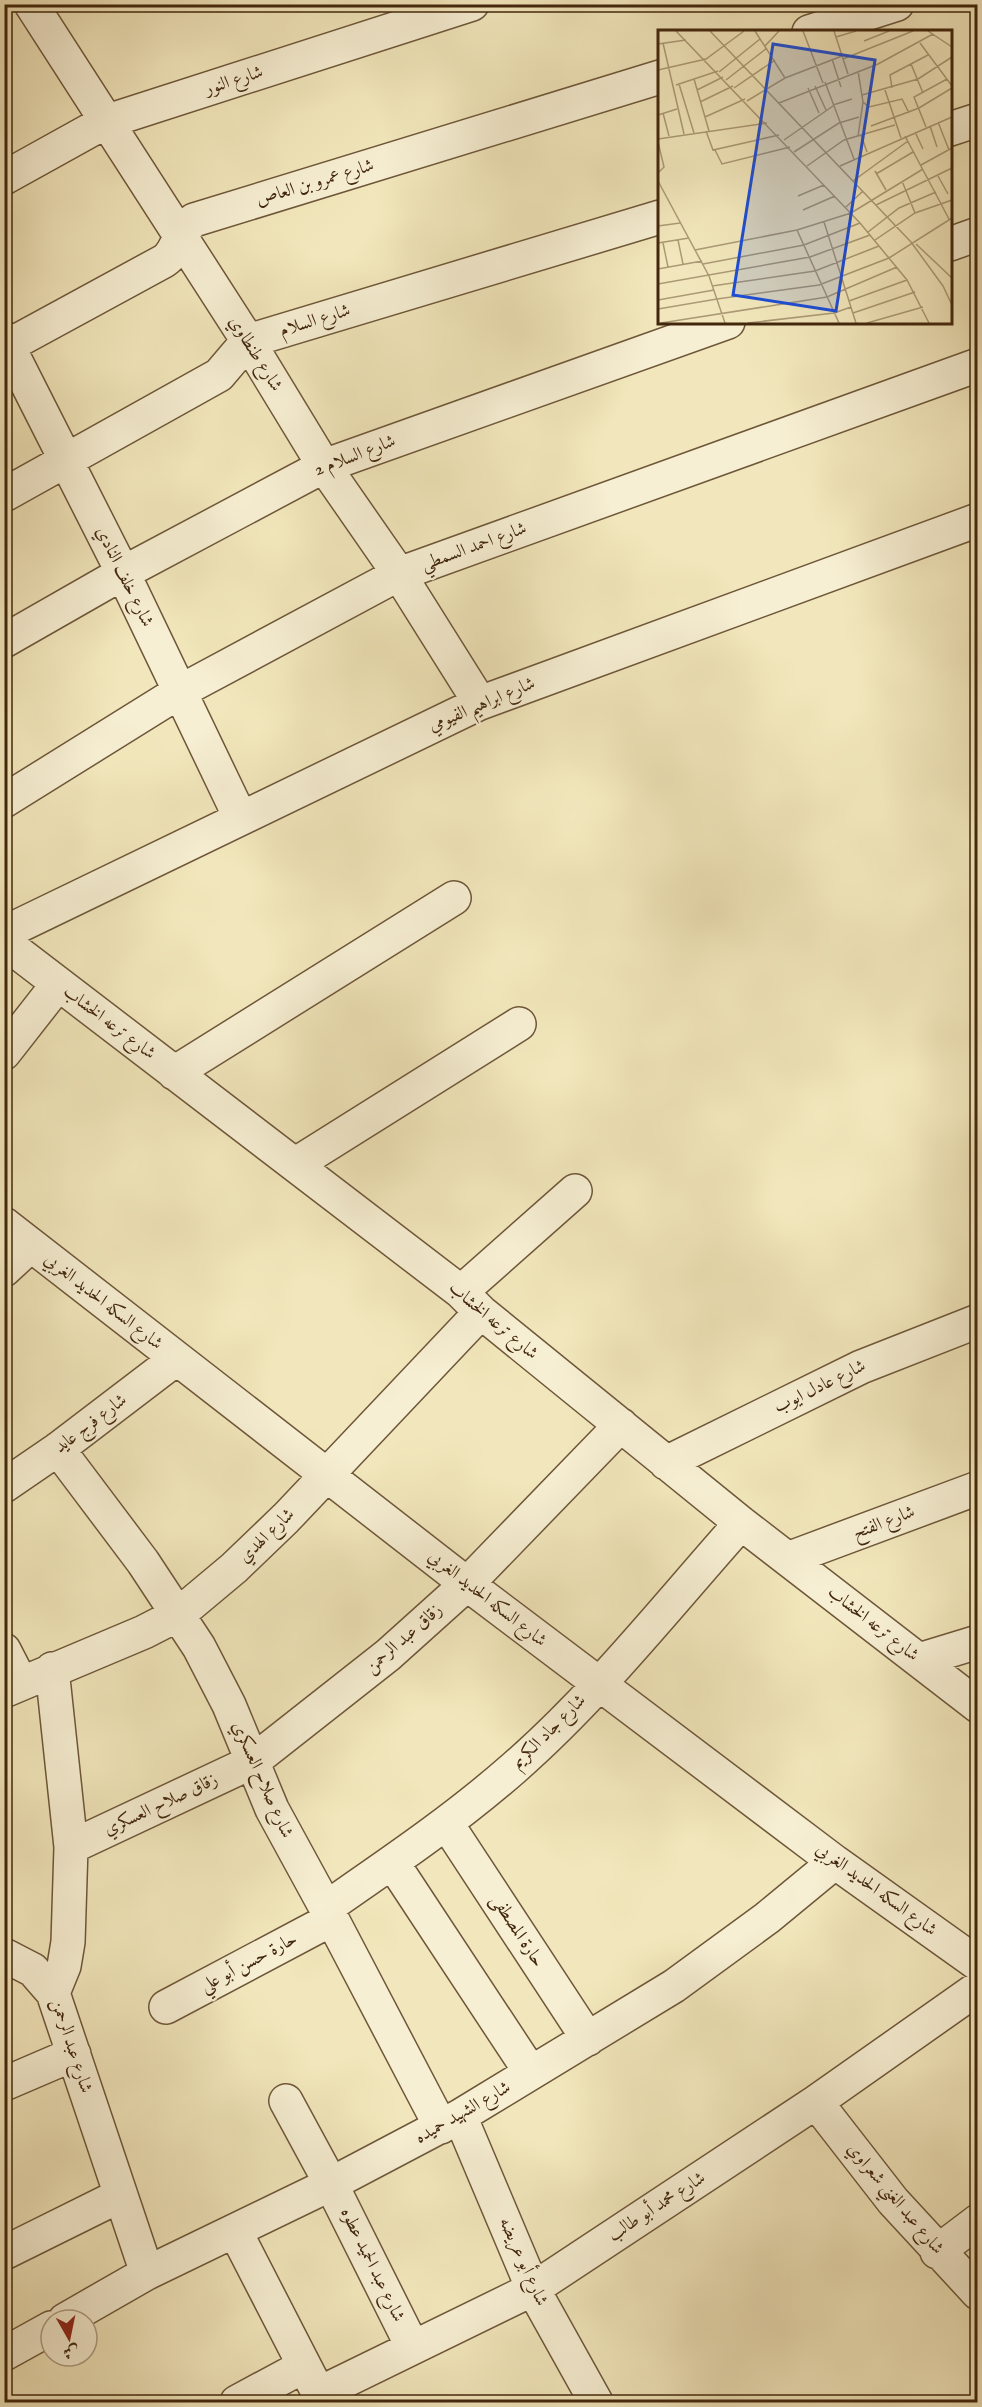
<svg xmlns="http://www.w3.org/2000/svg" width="982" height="2407" viewBox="0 0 982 2407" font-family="'IM FELL English',Amiri,serif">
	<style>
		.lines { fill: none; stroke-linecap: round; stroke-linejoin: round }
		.minor-casing { stroke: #6e5739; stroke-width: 36 }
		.minor { stroke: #f7efd3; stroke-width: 33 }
		.labels { text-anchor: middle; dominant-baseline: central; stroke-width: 4.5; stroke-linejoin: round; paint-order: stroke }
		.street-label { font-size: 18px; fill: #42270d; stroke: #f7efd3 }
		.inset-road { fill: none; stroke: #ac9a76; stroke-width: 1.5 }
		.view { fill: #1d4ed8; fill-opacity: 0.15; stroke: #1d4ed8; stroke-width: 3 }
		.inset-edge { fill: none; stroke: #42270d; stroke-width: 3 }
	</style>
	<rect width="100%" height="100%" fill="#f2e7bc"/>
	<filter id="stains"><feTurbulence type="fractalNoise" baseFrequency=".00333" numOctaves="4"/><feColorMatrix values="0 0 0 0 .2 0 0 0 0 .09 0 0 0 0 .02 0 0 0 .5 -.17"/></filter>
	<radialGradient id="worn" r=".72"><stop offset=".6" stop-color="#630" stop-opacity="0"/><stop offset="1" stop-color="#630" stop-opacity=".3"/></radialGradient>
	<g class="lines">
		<g class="minor-casing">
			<path id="minor" d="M 31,4 L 248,341 L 324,466 L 399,574 L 480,703
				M 809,32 L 897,4
				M 950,129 L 978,120
				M 4,178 L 105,122 L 472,4
				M 950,244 L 978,234
				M 4,338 L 123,573 L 240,817
				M 4,348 L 164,261 C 180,250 174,235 194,220 L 660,77
				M 4,495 L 219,375 L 248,341 L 660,217
				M 4,641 L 123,573 L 324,466 L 728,322
				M 4,801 L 179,692 L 399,574 L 978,365
				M 4,933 L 480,703 L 978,520
				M 4,942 L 461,1292 L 481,1312 L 741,1523 L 978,1706
				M 4,1053 L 58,984
				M 174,1073 L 454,898
				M 296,1164 L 519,1024
				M 4,1224 L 467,1584 L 835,1862 L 978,1964
				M 4,1270 L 31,1245
				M 461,1292 L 575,1191
				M 58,1449 L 143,1562 L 199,1647 L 229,1705 L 272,1809 L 332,1919 L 441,2127
				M 666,1463 L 861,1367 L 978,1321
				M 4,1486 L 58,1449 L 176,1359
				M 790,1558 L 978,1488
				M 4,1650 L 21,1683
				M 919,1660 L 978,1642
				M 52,1669 L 71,1847 L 68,1942 L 64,1966 L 53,1993 L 147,2273
				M 4,1691 L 144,1632 L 179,1614 L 234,1568 L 286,1518 L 481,1312
				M 447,1824 L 588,2039
				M 71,1847 L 252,1762 L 388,1655 L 467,1584 L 621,1425
				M 392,1862 L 531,2073
				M 326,1908 C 391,1863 456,1819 515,1767 C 598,1694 668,1605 741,1523
				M 4,1955 L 33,1970 L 53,1993
				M 166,2007 L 332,1919
				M 4,2084 L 74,2054
				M 286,2101 L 331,2184 L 412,2346
				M 816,2102 L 893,2201 L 978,2293
				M 460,2116 L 533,2289 L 596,2402
				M 235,2231 L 323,2402
				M 937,2252 L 978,2221
				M 4,2253 L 119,2196
				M 65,2320 L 147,2273 L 331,2184 L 460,2116 L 674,1986 L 767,1918 L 835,1862
				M 4,2354 L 51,2328
				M 318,2394 L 533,2289 L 816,2102 L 978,1988
				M 237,2402 L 304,2366"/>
		</g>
		<use href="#minor" class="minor"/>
	</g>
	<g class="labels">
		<g class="street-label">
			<text transform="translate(234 81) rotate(-18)">شارع النور</text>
			<text transform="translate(315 183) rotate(-17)">شارع عمرو بن العاص</text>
			<text transform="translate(315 321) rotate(-17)">شارع السلام</text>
			<text transform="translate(255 354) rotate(58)">شارع طنطاوي</text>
			<text transform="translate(355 456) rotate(-21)">شارع السلام 2</text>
			<text transform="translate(474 547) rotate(-20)">شارع احمد السمطي</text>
			<text transform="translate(124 577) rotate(64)">شارع خلف النادي</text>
			<text transform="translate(482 705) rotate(-23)">شارع ابراهيم الفيومي</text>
			<text transform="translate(109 1023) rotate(37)">شارع ترعه الخشاب</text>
			<text transform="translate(103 1302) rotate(38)">شارع السكه الحديد الغربي</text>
			<text transform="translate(493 1321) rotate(40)">شارع ترعه الخشاب</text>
			<text transform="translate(820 1387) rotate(-26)">شارع عادل ايوب</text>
			<text transform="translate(91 1424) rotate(-37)">شارع فرج عايد</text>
			<text transform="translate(884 1523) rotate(-21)">شارع الفتح</text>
			<text transform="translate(267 1536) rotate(-44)">شارع الهدي</text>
			<text transform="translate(487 1599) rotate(38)">شارع السكه الحديد الغربي</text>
			<text transform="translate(873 1624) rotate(38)">شارع ترعه الخشاب</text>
			<text transform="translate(404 1639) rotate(-41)">زقاق عبد الرحمن</text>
			<text transform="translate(549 1732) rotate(-45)">شارع جاد الكريم</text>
			<text transform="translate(262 1780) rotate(66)">شارع صلاح العسكري</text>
			<text transform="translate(161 1805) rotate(-25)">زقاق صلاح العسكري</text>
			<text transform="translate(876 1890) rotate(36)">شارع السكه الحديد الغربي</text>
			<text transform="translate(517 1931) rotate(57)">حارة المصطفى</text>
			<text transform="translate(249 1963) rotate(-28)">حارة حسن أبو علي</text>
			<text transform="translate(71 2046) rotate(72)">شارع عبد الرحمن</text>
			<text transform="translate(463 2113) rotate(-30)">شارع الشهيد حميده</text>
			<text transform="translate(895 2199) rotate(50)">شارع عبد الغني شعراوي</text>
			<text transform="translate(657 2207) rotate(-33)">شارع محمد أبو طالب</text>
			<text transform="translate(523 2262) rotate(66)">شارع أبو عريضه</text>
			<text transform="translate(372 2265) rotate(64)">شارع عبد الحميد عطوه</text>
		</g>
	</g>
	<g transform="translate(658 30)">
		<rect width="294" height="294" fill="#f2e7bc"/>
		<path class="inset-road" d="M 18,1 L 202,193 L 249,250 L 271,293M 52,1 L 253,212 L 285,256 L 294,275M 97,1 L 127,48M 145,1 L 165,53M 176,1 L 190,44M 270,1 L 294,17M 178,7 L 198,1M 206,11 L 231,1M 5,13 L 26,104M 262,13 L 294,56M 0,14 L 28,10M 107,16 L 121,1M 174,29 L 183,57M 185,29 L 255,1M 253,34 L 265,63M 0,40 L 48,29 L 86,1M 61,42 L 102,9M 36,49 L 51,101M 68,50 L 109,18M 167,52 L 196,129M 21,54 L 36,103M 18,55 L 60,41M 157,56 L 168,80M 76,58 L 117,30M 150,58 L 161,83M 234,58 L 232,45 L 270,25M 39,60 L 65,47M 227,60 L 243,108M 204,65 L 260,49 L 294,27M 89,71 L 127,48 L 184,26M 42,72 L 75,56M 205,72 L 211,77 L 244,69 L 251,83M 121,73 L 220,34 L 275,4M 175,75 L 194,69M 5,83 L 11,106M 0,85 L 19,79M 47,87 L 87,69M 280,92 L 291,120M 213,96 L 261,78 L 294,58M 272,96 L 279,117M 268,97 L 256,67 L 289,49M 48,101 L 55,120 L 121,105M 257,102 L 265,119M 203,105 L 209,122M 200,106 L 205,72 L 200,41M 247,106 L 291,189M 0,109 L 109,93M 126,110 L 175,76M 0,112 L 6,137 L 0,143M 57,120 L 64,134 L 132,117M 136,122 L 181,93 L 201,87M 263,135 L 294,118M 149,136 L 186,110 L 237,95M 182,136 L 294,87M 217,141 L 228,160M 218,144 L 255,122M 280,146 L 290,164M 0,151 L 51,246 L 67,293M 195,151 L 250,111M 244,151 L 257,183M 140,166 L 166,155M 218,175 L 294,138M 188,177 L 205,161M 145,180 L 177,166M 166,192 L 198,293M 0,196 L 22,193M 139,200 L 181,293M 210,202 L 241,178 L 278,162M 20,210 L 25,234M 217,210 L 257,183 L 294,170M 0,213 L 31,208M 5,213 L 10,237M 258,214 L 294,248M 37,220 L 139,200 L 193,183 L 265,139M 45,234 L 146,215 L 202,193M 0,239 L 44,231M 0,254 L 152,227 L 212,205M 54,256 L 157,241 L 221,216M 59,269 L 161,255 L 231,228 L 294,188M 0,270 L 56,260M 191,271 L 249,250M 0,279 L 59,269M 195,283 L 257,262M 3,293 L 169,267 L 239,237M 90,293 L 176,283 L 193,277M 209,293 L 265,277"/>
		<path class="view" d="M 115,14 L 217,30 L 178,281 L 75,265 Z"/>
		<rect width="294" height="294" class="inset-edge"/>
	</g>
	<rect width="982" height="2407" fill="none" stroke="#f2e7bc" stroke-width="24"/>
	<rect x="6" y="6" width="970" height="2395" fill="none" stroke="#42270d" stroke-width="3"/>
	<rect x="12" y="12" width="958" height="2383" fill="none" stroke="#42270d" stroke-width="1.5"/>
	<g transform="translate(69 2338) rotate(171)"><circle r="28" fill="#f7efd3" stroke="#af9f84" stroke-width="1.5"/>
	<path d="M0-4.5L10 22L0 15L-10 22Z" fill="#8f2418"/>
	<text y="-9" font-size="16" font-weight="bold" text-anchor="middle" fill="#42270d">ش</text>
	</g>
	<rect width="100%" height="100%" filter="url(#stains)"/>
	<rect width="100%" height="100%" fill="url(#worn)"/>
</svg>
